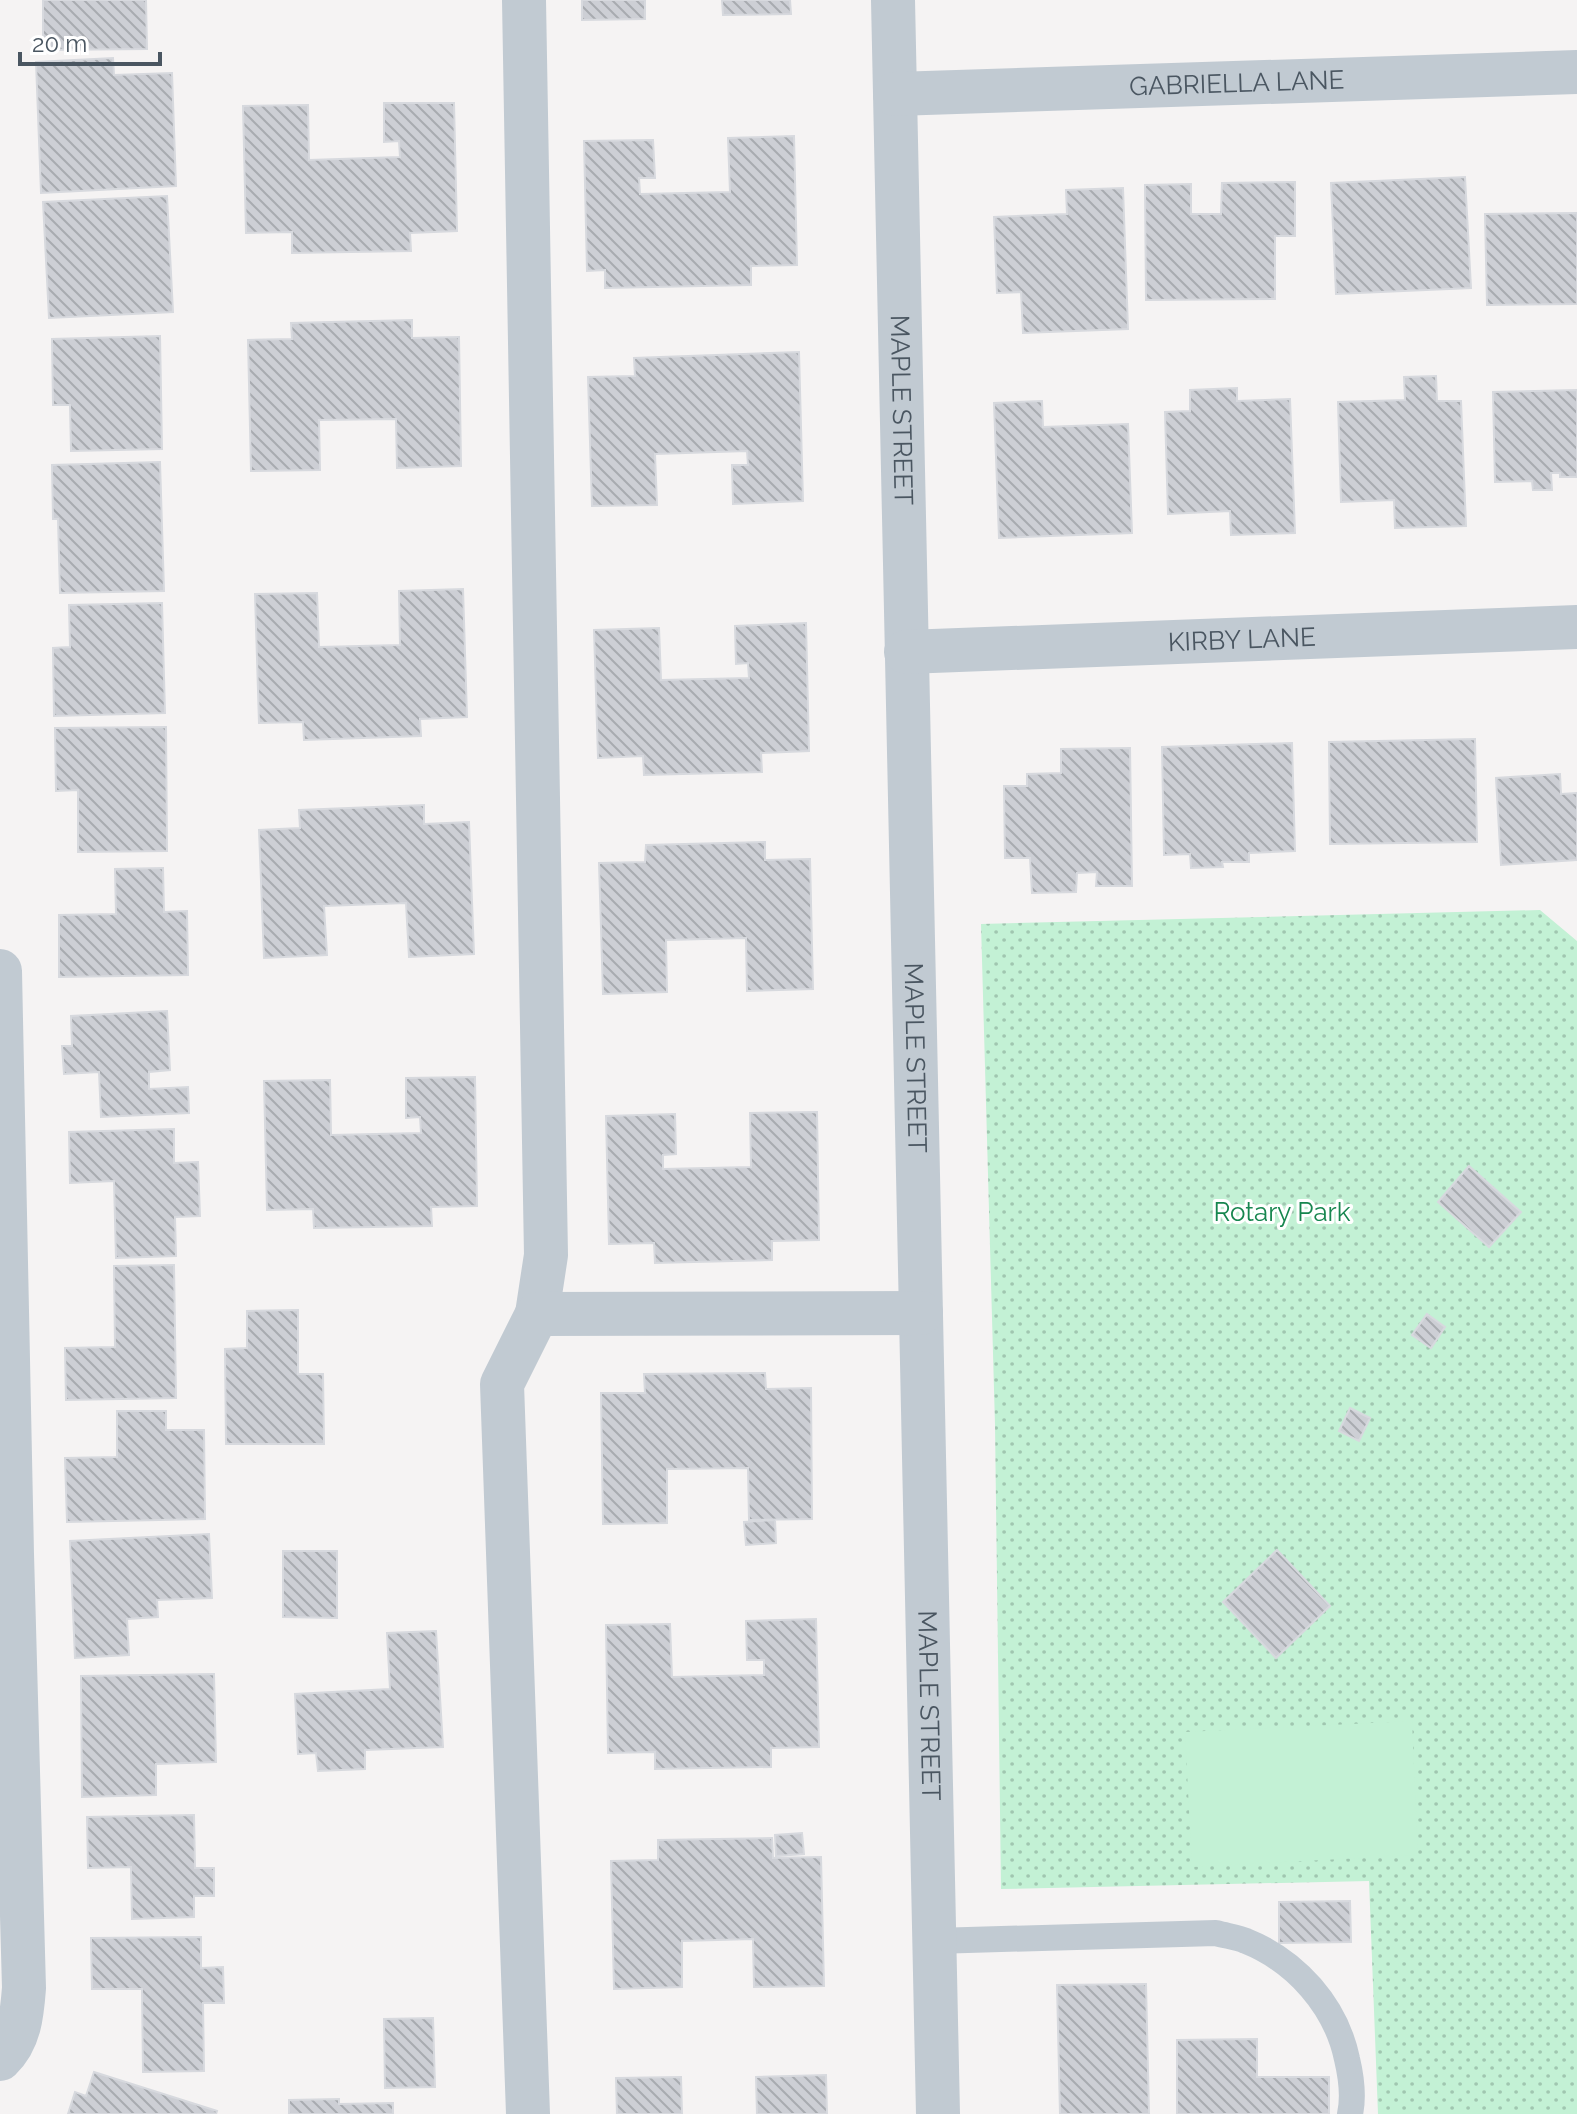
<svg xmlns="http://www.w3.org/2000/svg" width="1577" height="2114" viewBox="0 0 1577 2114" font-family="Raleway,sans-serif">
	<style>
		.park { fill: url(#park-dots) }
		.garden { fill: #c3f1d5 }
		.building { fill: url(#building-back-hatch); stroke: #d7d9de; stroke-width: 2 }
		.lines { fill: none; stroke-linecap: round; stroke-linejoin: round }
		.service { stroke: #c1cad2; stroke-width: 26 }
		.minor { stroke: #c1cad2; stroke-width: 44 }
		.labels { text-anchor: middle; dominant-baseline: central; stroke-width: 6; stroke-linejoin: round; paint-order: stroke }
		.street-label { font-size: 26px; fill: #4a5661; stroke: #fff }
		.park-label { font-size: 26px; fill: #17864f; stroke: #fff }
	</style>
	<defs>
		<pattern id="park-dots" width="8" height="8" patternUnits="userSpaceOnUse" patternTransform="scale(2)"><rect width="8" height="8" fill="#c3f1d5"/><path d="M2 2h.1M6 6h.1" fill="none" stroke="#a0c6b0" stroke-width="1.8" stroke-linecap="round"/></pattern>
		<pattern id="building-back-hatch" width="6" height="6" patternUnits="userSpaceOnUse" patternTransform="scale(2)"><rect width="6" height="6" fill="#cdcfd5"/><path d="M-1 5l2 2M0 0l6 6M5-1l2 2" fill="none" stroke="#a8abb0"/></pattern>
	</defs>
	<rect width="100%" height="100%" fill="#f5f3f3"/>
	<path class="park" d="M 1540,910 L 1577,941 L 1577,2114 L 1378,2114 L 1369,1881 L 1001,1889 L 995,1425 L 981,924 Z"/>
	<path class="garden" d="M 1412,1721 L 1418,1855 L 1192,1867 L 1185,1732 Z"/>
	<path class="building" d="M 43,0 L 146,0 L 147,49 L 43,50 Z
		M 582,0 L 645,0 L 645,19 L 582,20 Z
		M 722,0 L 790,0 L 791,14 L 723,15 Z
		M 113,58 L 114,75 L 172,73 L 176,186 L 41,193 L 36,62 Z
		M 384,103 L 454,103 L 457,231 L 410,233 L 411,251 L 292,253 L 292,232 L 246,233 L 243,106 L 308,105 L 309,160 L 400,157 L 399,141 L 384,142 Z
		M 794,136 L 797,265 L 751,266 L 751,285 L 605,288 L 605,270 L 587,271 L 584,141 L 653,140 L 655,178 L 639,178 L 640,194 L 730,192 L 728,138 Z
		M 1465,177 L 1471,288 L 1336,294 L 1331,183 Z
		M 1295,182 L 1295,236 L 1275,236 L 1275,299 L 1146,300 L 1145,185 L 1191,184 L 1191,214 L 1221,214 L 1222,183 Z
		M 1123,188 L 1128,329 L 1023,333 L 1021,292 L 997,293 L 994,217 L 1067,214 L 1066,190 Z
		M 167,196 L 173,312 L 49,318 L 43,202 Z
		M 1577,213 L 1577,304 L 1487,305 L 1485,214 Z
		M 412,320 L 412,338 L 459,337 L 461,466 L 397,468 L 396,419 L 319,420 L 320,470 L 251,471 L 248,340 L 292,339 L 291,323 Z
		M 160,336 L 162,449 L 71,451 L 70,405 L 53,405 L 52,339 Z
		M 799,352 L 803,501 L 733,504 L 732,465 L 748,465 L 747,451 L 655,454 L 657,505 L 592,506 L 588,377 L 635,376 L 634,358 Z
		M 1436,376 L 1437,401 L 1461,401 L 1466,526 L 1395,528 L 1394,500 L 1341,502 L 1338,402 L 1405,400 L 1404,377 Z
		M 1237,388 L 1237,401 L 1290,399 L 1295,533 L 1231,535 L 1230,511 L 1168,514 L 1165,412 L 1190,411 L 1190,390 Z
		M 1577,390 L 1577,477 L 1560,477 L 1560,473 L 1551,473 L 1552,490 L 1533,490 L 1532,481 L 1495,482 L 1493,392 Z
		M 1042,401 L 1043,427 L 1128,424 L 1132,533 L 999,538 L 994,403 Z
		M 160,462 L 164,591 L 60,593 L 58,519 L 53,519 L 52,465 Z
		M 463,589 L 467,717 L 420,719 L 421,736 L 304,740 L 303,722 L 259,723 L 255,594 L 317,593 L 319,647 L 400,645 L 399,591 Z
		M 162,603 L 165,713 L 54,716 L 53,648 L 70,647 L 69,605 Z
		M 806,623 L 809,751 L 761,753 L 762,772 L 644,775 L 643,756 L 598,758 L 594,630 L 659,628 L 661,680 L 749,678 L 748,663 L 736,664 L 735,626 Z
		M 166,727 L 167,851 L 78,852 L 78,790 L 56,791 L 55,728 Z
		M 1475,739 L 1477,842 L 1330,844 L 1329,742 Z
		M 1292,743 L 1295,851 L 1249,853 L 1249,862 L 1222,862 L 1223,867 L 1191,868 L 1190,854 L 1164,855 L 1162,747 Z
		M 1130,748 L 1132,886 L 1096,886 L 1097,872 L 1077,873 L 1076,892 L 1032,893 L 1030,858 L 1005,858 L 1004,786 L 1027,786 L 1027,774 L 1061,773 L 1061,749 Z
		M 1560,774 L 1561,794 L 1577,793 L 1577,860 L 1501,865 L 1496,778 Z
		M 424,805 L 424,824 L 469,822 L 474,954 L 409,957 L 406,903 L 324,906 L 327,955 L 264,958 L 259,830 L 300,828 L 299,810 Z
		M 765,842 L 765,860 L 810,859 L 813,989 L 747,991 L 746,938 L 666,940 L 667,992 L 603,994 L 599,863 L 645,862 L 646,845 Z
		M 163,868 L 164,912 L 187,911 L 188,975 L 59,977 L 59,915 L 116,914 L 115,869 Z
		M 167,1011 L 170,1070 L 149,1072 L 149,1089 L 188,1087 L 189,1113 L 101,1117 L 99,1072 L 64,1074 L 62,1046 L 72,1046 L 71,1016 Z
		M 475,1077 L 477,1206 L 431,1207 L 432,1226 L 314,1228 L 313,1209 L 267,1210 L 264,1081 L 330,1080 L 331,1135 L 421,1133 L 420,1117 L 406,1118 L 406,1078 Z
		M 817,1112 L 819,1240 L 772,1241 L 772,1260 L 655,1263 L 654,1243 L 609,1244 L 606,1116 L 675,1114 L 676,1154 L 663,1155 L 663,1169 L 751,1167 L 750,1113 Z
		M 174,1129 L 174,1163 L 198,1162 L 200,1216 L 175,1217 L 176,1256 L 116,1258 L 114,1181 L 70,1183 L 69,1132 Z
		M 1469,1166 L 1521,1212 L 1489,1247 L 1438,1202 Z
		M 174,1265 L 176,1398 L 66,1400 L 65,1348 L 115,1347 L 114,1266 Z
		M 298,1310 L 298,1374 L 323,1374 L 324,1444 L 226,1444 L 225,1349 L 247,1348 L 247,1311 Z
		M 1427,1314 L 1445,1327 L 1431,1348 L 1412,1335 Z
		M 765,1373 L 766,1389 L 811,1388 L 812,1519 L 749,1520 L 748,1468 L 667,1469 L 667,1523 L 603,1524 L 601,1393 L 645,1393 L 644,1374 Z
		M 1350,1408 L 1370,1418 L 1359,1441 L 1339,1431 Z
		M 117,1411 L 166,1411 L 166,1430 L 204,1430 L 205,1519 L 67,1522 L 65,1458 L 117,1457 Z
		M 775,1520 L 776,1543 L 746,1545 L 744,1522 Z
		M 209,1534 L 212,1598 L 157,1600 L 158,1617 L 127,1619 L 129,1655 L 75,1658 L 70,1541 Z
		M 1277,1550 L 1330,1606 L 1276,1658 L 1223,1602 Z
		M 283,1551 L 337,1551 L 337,1618 L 283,1617 Z
		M 816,1619 L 819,1747 L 771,1748 L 771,1767 L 655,1769 L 655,1752 L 608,1753 L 606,1625 L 670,1624 L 672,1677 L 764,1675 L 764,1660 L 747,1660 L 746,1621 Z
		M 436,1631 L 443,1747 L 365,1750 L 365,1769 L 318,1771 L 316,1753 L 298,1754 L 295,1694 L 390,1689 L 387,1633 Z
		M 214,1674 L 216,1762 L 156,1764 L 156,1795 L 82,1797 L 81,1676 Z
		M 194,1815 L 195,1868 L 214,1868 L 214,1896 L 194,1896 L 194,1917 L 132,1919 L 131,1867 L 88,1868 L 87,1817 Z
		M 802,1833 L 804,1854 L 776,1856 L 775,1835 Z
		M 772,1838 L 773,1858 L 821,1857 L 824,1986 L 754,1987 L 753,1939 L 682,1941 L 682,1987 L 614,1989 L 611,1861 L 658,1860 L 658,1840 Z
		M 1350,1901 L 1351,1942 L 1279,1943 L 1279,1902 Z
		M 201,1937 L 201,1968 L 223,1967 L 224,2003 L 203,2003 L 204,2071 L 143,2072 L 142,1989 L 92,1989 L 91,1938 Z
		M 1146,1984 L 1149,2114 L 1060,2114 L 1057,1985 Z
		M 433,2018 L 435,2087 L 385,2088 L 384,2019 Z
		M 1257,2039 L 1257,2077 L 1329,2077 L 1329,2114 L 1177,2114 L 1177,2040 Z
		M 94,2072 L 217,2111 L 216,2114 L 68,2114 L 75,2092 L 86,2096 Z
		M 826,2075 L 827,2114 L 757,2114 L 756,2077 Z
		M 681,2077 L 682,2114 L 617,2114 L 616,2078 Z
		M 339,2099 L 339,2104 L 393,2103 L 393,2114 L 289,2114 L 289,2100 Z"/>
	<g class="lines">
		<path class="service" d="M 934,1941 L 1216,1933 C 1226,1936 1237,1937 1246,1941 C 1296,1961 1336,2006 1347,2059 C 1351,2076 1354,2096 1350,2114"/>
		<g class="minor">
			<path d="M 524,0 L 546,1255 L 537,1314"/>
			<path id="s1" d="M 893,0 L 938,2114"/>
			<path id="s2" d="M 895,94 L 1577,72"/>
			<path id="s3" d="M 906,652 L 1577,627"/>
			<path d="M 0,971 L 12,1554 L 24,1988 C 22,2014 20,2040 0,2059"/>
			<path d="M 528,2114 L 502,1384 L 537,1314 L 921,1313"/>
		</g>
	</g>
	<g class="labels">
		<g class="street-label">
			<text stroke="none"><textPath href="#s2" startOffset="342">GABRIELLA LANE</textPath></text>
			<text stroke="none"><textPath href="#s1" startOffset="410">MAPLE STREET</textPath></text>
			<text stroke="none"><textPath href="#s3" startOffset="336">KIRBY LANE</textPath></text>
			<text stroke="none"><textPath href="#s1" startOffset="1058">MAPLE STREET</textPath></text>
			<text stroke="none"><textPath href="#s1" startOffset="1706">MAPLE STREET</textPath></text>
		</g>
		<g class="park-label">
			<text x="1282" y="1212">Rotary Park</text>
		</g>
	</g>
	<path d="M20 52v12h140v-12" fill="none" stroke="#4a5661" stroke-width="4"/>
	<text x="32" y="52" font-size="24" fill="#4a5661" stroke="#ffffff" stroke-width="6" paint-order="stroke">20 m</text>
</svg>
